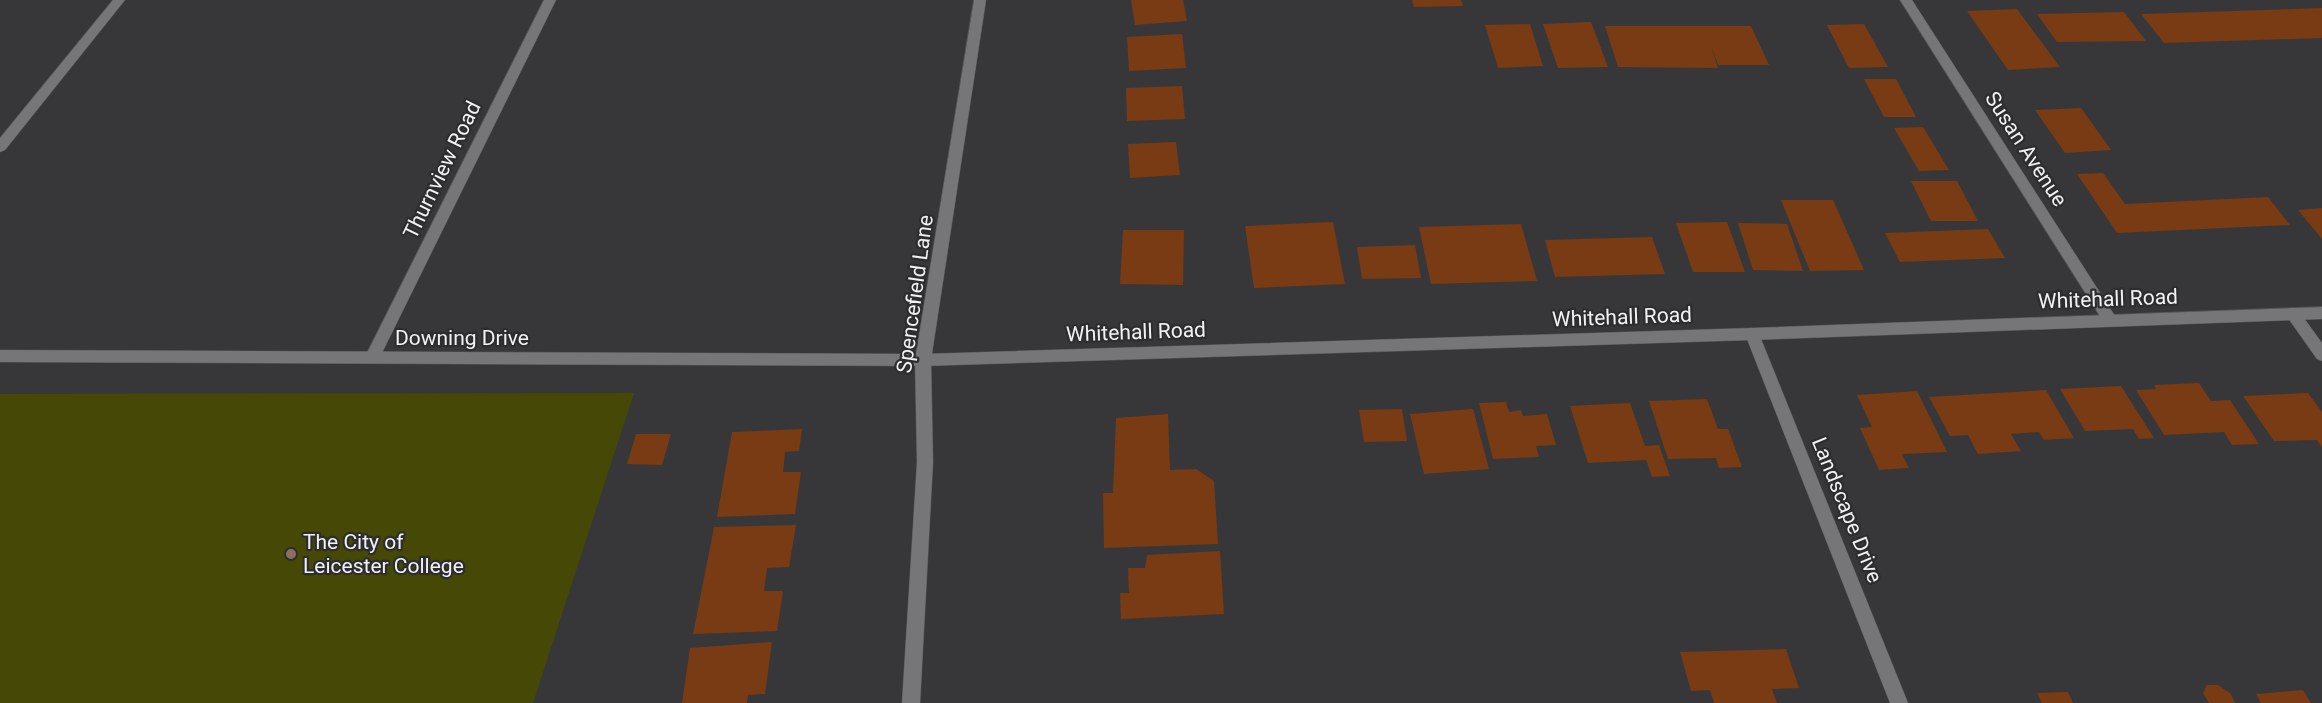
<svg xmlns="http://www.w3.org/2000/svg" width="2322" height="703" viewBox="0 0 2322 703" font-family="Roboto,sans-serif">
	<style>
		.green { fill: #454905 }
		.building { fill: #783b13 }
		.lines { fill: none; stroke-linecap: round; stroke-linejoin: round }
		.service-casing { stroke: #555558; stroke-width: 1 }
		.minor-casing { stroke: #555558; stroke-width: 1 }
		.tertiary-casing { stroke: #555558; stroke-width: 1 }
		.secondary-casing { stroke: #555558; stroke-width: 1 }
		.service { fill: #767679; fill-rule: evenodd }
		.minor { fill: #767679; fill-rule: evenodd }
		.tertiary { fill: #767679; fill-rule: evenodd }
		.secondary { fill: #767679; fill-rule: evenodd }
		.education-dot { fill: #8d6e63; stroke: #2d2d30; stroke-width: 2 }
		.labels { text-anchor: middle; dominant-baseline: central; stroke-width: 4.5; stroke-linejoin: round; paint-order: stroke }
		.street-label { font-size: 21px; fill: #f1f1f3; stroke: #2d2d30 }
		.poi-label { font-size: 21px; fill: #f1f1f3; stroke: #2d2d30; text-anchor: start }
	</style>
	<rect width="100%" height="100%" fill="#37373a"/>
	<path class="green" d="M 634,393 L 533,703 L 0,703 L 0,394 Z"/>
	<path class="building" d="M 1131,0 L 1183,0 L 1187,21 L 1135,25 Z
		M 1412,0 L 1461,0 L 1463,6 L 1414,7 Z
		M 2322,8 L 2322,38 L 2164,43 L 2141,14 Z
		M 2017,9 L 2060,67 L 2008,70 L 1967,11 Z
		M 2124,12 L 2146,41 L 2057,42 L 2037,14 Z
		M 1591,22 L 1608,67 L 1558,68 L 1543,24 Z
		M 1530,24 L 1543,66 L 1498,68 L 1485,25 Z
		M 1864,24 L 1888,67 L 1849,68 L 1827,25 Z
		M 1605,26 L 1751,26 L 1769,65 L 1718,65 L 1711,46 L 1718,68 L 1618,67 Z
		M 1182,34 L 1186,68 L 1129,71 L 1127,37 Z
		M 1864,79 L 1896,79 L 1916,117 L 1884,117 Z
		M 1182,86 L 1185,119 L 1127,121 L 1126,88 Z
		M 2081,108 L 2111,150 L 2065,153 L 2035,110 Z
		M 1923,127 L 1949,170 L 1919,171 L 1894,128 Z
		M 1176,142 L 1180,175 L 1130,178 L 1128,144 Z
		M 2103,173 L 2125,204 L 2268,197 L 2290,225 L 2117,233 L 2077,174 Z
		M 1911,181 L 1957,181 L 1978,221 L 1931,221 Z
		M 1781,200 L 1833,200 L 1864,270 L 1810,271 Z
		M 2322,208 L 2322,239 L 2298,210 Z
		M 1333,222 L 1345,284 L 1254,288 L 1245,226 Z
		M 1727,222 L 1745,272 L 1693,272 L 1676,223 Z
		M 1738,223 L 1787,224 L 1803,271 L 1753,270 Z
		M 1521,224 L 1537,281 L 1431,284 L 1419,227 Z
		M 1988,229 L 2005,258 L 1900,262 L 1885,233 Z
		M 1123,230 L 1184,230 L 1183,285 L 1120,284 Z
		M 1652,237 L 1665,274 L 1555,277 L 1545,240 Z
		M 1415,245 L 1421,278 L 1362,279 L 1357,247 Z
		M 2199,383 L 2211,401 L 2230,400 L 2259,444 L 2232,445 L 2224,432 L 2164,435 L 2136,390 L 2156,389 L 2154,385 Z
		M 2121,386 L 2154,438 L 2139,439 L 2133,429 L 2085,431 L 2060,389 Z
		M 2046,390 L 2074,438 L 2044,440 L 2039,432 L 2011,434 L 2021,451 L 1978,454 L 1968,435 L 1950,436 L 1929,397 Z
		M 1917,391 L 1947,452 L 1902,454 L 1909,468 L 1879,470 L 1860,428 L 1872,427 L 1857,395 Z
		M 2308,393 L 2322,412 L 2322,447 L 2317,440 L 2274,441 L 2243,396 Z
		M 1707,399 L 1718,429 L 1728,429 L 1742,467 L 1719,468 L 1716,458 L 1668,459 L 1649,401 Z
		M 1506,402 L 1509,412 L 1521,410 L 1523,416 L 1547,414 L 1556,445 L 1536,446 L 1539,457 L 1493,459 L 1479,403 Z
		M 1630,403 L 1645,446 L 1659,445 L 1670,476 L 1652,477 L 1646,460 L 1588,463 L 1570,406 Z
		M 1402,409 L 1407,441 L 1364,442 L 1359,410 Z
		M 1473,409 L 1489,469 L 1424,474 L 1410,414 Z
		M 1168,414 L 1170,470 L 1196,469 L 1214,481 L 1218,544 L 1104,548 L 1103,493 L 1113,493 L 1116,418 Z
		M 802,429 L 799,451 L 785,452 L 783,472 L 801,472 L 795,514 L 717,517 L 732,432 Z
		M 636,434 L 671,434 L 662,465 L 627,464 Z
		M 796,525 L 789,567 L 767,568 L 764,591 L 783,591 L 777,631 L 693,634 L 714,527 Z
		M 1220,551 L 1224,614 L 1121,619 L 1120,593 L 1129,593 L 1128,568 L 1145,568 L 1147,555 Z
		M 772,642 L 765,694 L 748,695 L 747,703 L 682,703 L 690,648 Z
		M 1786,649 L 1799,688 L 1772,689 L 1777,703 L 1714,703 L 1710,690 L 1691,691 L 1680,652 Z
		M 2207,685 L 2218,685 L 2231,694 L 2235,703 L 2209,703 L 2203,693 Z
		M 2303,690 L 2311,703 L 2261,703 L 2256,694 Z
		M 2068,692 L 2073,703 L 2042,703 L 2037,693 Z"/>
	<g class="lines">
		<g class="service-casing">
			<path id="service" d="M 2293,308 L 2298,310 L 2322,343 L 2322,361 L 2317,359 L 2288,318 L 2286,314 L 2288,310 Z"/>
		</g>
		<g class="minor-casing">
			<path id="minor" d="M 113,0 L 125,0 L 5,150 L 0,152 L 0,138 Z
				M 544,0 L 556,0 L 377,363 L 367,363 L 364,359 Z
				M 1900,0 L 1912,0 L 2115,316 L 2117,320 L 2115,324 L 2105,324 Z
				M 1752,328 L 1757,330 L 1759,334 L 1908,703 L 1890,703 L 1745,334 L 1747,330 Z"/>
		</g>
		<g class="tertiary-casing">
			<path id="tertiary" d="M 2322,307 L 2322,319 L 1752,340 L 923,366 L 0,362 L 0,350 L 923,354 L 1752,328 Z"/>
		</g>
		<g class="secondary-casing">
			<path id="secondary" d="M 974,0 L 986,0 L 931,360 L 933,462 L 920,703 L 902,703 L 917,462 L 915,360 Z"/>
		</g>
		<use href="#service" class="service"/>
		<use href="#minor" class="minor"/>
		<use href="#tertiary" class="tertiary"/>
		<use href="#secondary" class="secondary"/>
	</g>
	<circle class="education-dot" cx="291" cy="554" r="6"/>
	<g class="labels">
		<g class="street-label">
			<text transform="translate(2026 149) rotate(57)">Susan Avenue</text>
			<text transform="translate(442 170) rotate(-64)">Thurnview Road</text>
			<text transform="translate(915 294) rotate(-82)">Spencefield Lane</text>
			<text transform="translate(2108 299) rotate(-2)">Whitehall Road</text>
			<text transform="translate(1622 317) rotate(-2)">Whitehall Road</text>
			<text transform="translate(1136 332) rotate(-2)">Whitehall Road</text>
			<text x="462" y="338">Downing Drive</text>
			<text transform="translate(1847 510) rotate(68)">Landscape Drive</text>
		</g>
		<g class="poi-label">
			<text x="303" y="542">The City of<tspan x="303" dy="24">Leicester College</tspan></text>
		</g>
	</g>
</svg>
